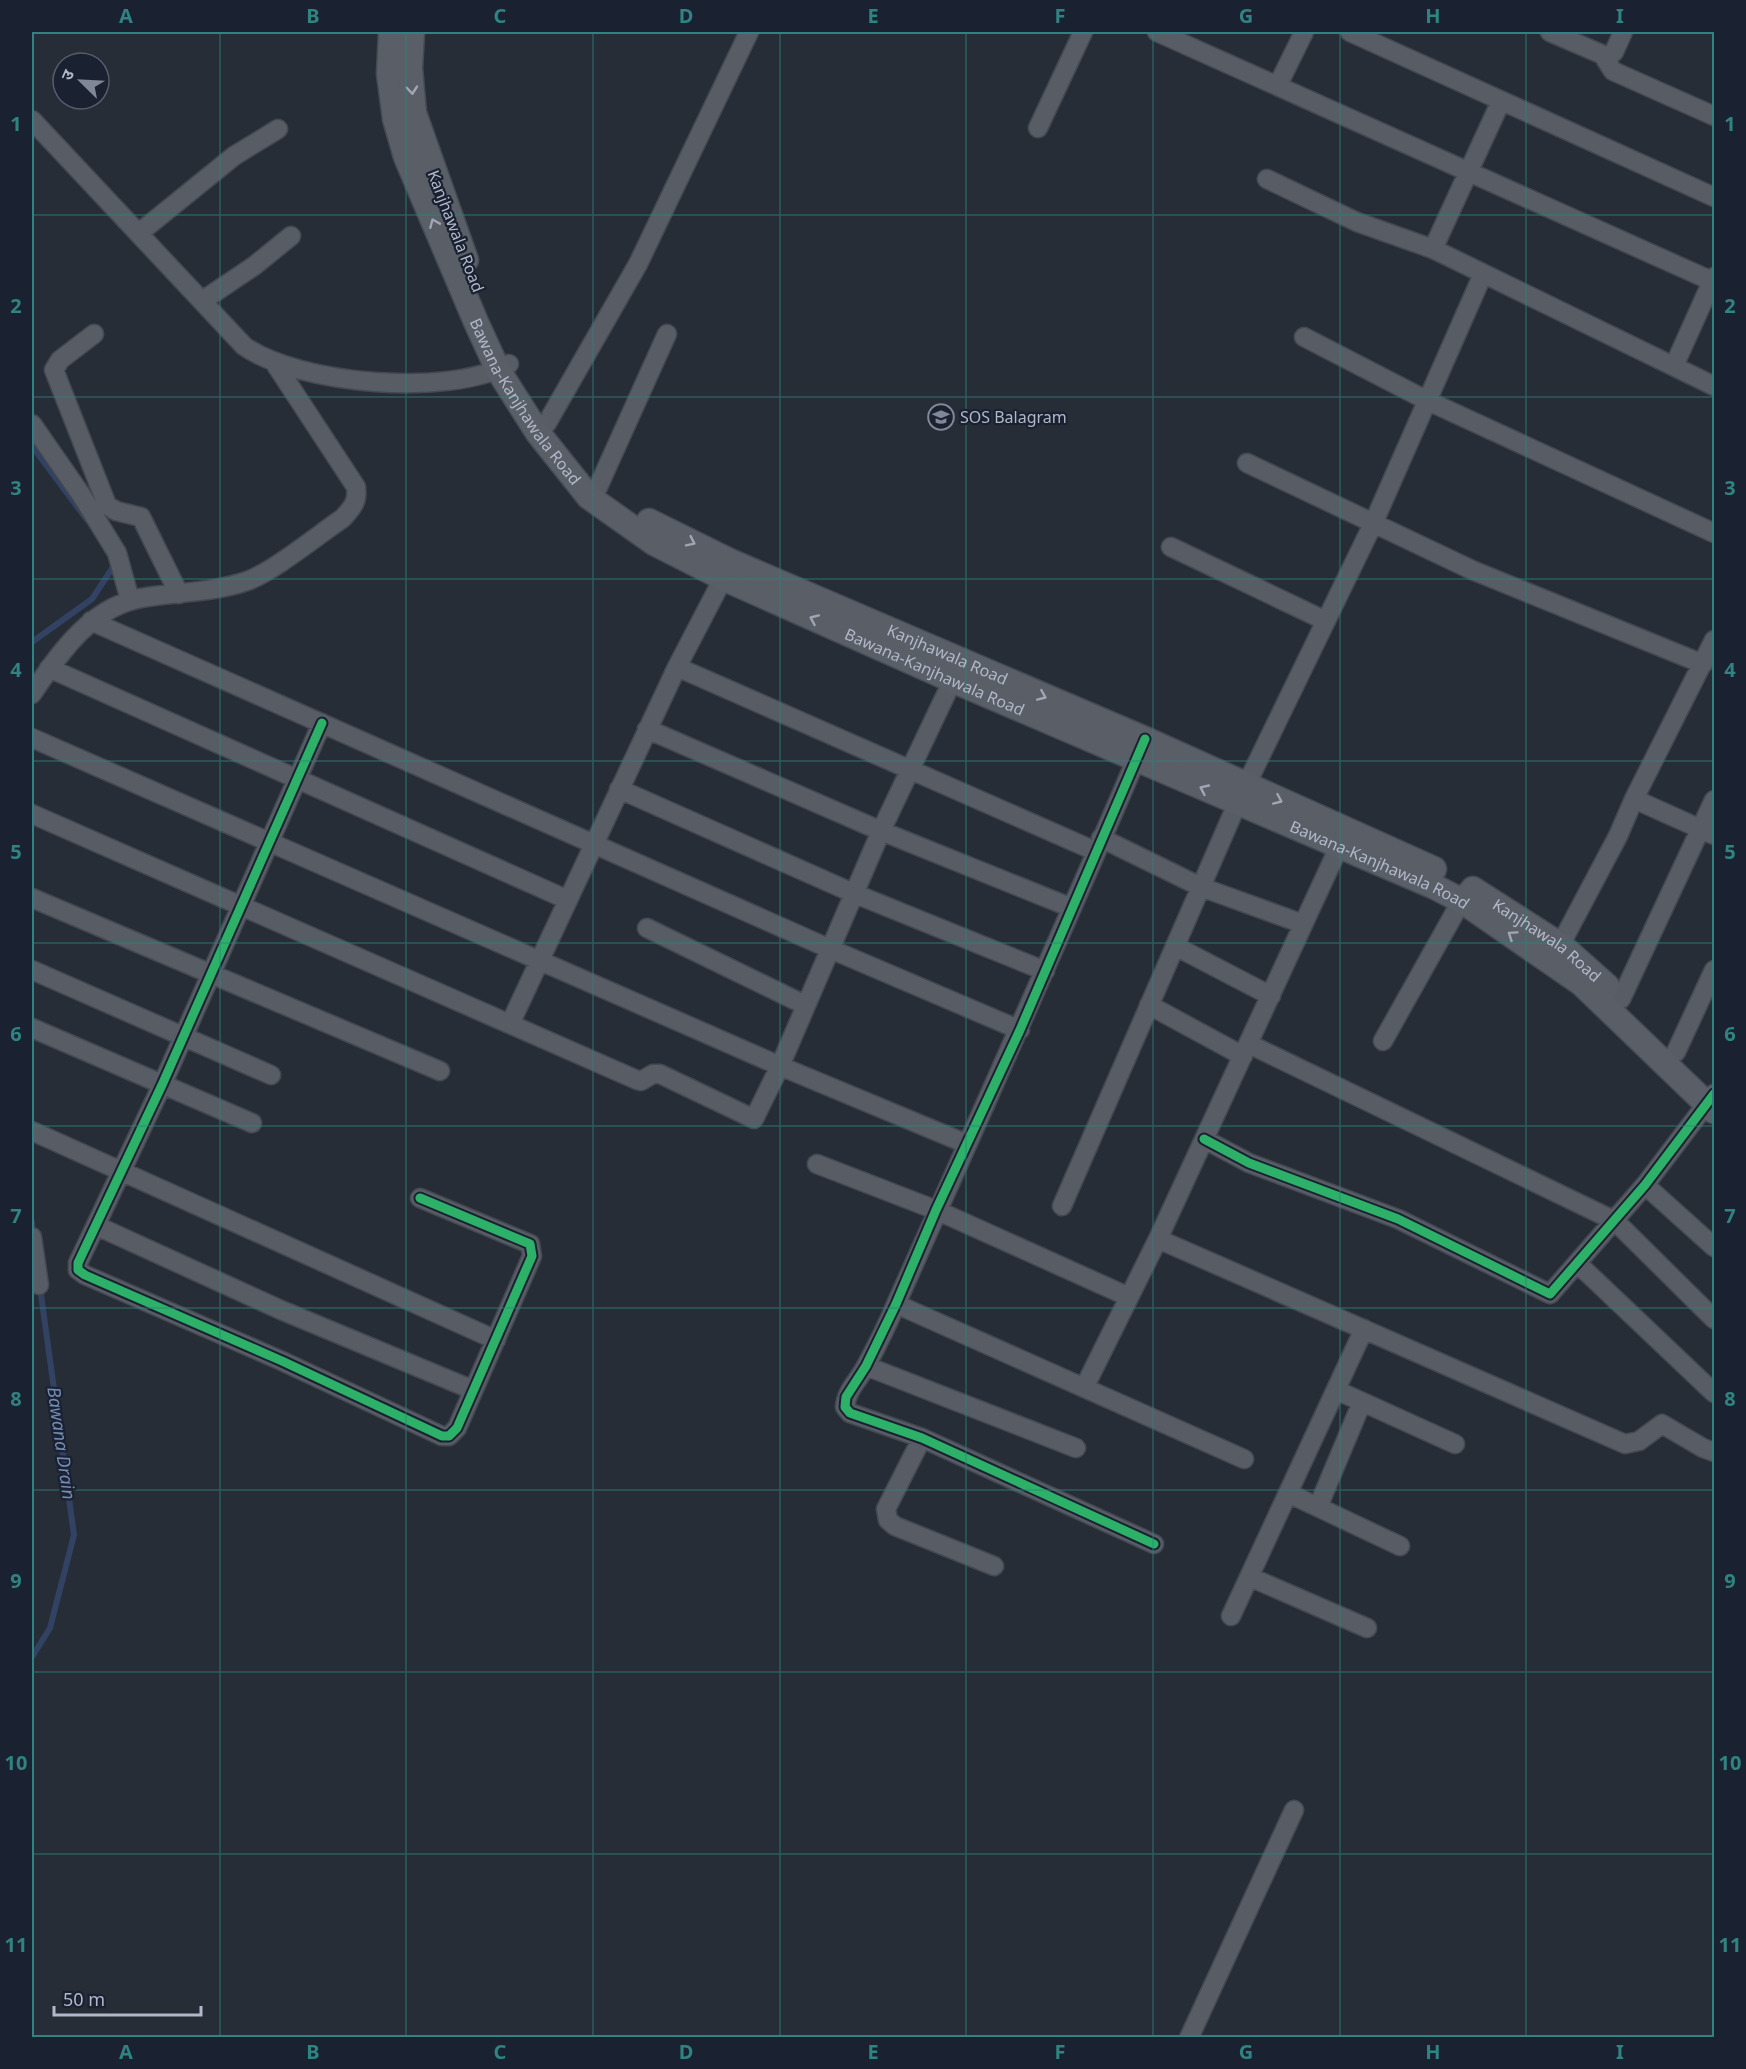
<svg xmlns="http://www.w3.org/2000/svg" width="1746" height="2069" viewBox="0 0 1746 2069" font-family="'Noto Sans','Noto Sans Devanagari',sans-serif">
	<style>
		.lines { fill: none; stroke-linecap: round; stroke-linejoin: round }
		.stream { stroke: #314263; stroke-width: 6 }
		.minor-casing { stroke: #444850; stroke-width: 21 }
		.major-casing { stroke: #444a54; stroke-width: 27 }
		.minor { stroke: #575c65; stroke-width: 18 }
		.major { stroke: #5a5e67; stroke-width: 24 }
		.cycleway-casing { stroke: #1a2232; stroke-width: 13 }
		.cycleway { stroke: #2db169; stroke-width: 9 }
		.oneway { stroke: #9fa6b5 }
		.grid { fill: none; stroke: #2f8380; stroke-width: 1.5; stroke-opacity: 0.55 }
		.labels { text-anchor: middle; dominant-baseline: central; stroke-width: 4.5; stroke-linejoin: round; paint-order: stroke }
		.street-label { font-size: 16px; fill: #b0b8c9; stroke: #1a2232 }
		.poi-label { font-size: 16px; fill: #b0b8c9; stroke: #1a2232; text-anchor: start }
		.water-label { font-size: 18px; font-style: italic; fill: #748bb4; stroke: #1a2232 }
		.neatline { fill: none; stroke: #2f8380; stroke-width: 2 }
		.grid-label { font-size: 20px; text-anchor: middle; font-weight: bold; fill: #2f8380 }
	</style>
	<rect width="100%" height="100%" fill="#272d37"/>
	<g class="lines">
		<path class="stream" d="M 32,446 L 87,520
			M 32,642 L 92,599 L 115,564
			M 32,1222 L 33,1236
			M 32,1657 L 50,1628 L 74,1535 L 40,1287"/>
		<g class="minor-casing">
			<path id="minor" d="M 1157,32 L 1714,282
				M 1350,32 L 1714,197
				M 1550,32 L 1608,57 L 1614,52 L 1623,32
				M 1604,57 L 1613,71 L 1714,116
				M 1278,85 L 1304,32
				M 32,120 L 244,346 C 299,385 450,397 509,364
				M 1038,128 L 1083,32
				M 1267,179 L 1357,222 L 1433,249 L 1714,386
				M 139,233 L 234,156 L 278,129
				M 1433,249 L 1501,101
				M 202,301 L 254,266 L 291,236
				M 94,334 L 60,360 L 54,370 L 107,505 L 116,511 L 141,517 L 179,594
				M 1304,337 L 1426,400 L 1714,533
				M 1674,366 L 1714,277
				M 32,424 L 82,496 L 117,553 L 130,600
				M 538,433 L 547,423 L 638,264 L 749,32
				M 1247,463 L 1472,570 L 1703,664
				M 589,497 L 598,487 L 667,334
				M 1171,547 L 1326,621
				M 91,621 L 828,948 L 1020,1030
				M 677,667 L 1095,851
				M 49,668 L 568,900
				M 32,694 C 60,652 93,604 147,597 C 180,592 215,592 247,581 C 274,571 318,535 343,518 C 353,507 358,501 356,487 L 274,362
				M 322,723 L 162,1085 L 78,1263 L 78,1270 L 85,1275 L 282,1361 L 442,1436 L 449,1436 L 457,1428 L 532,1256 L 530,1244 L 420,1198
				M 647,729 L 881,831 L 1072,908
				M 32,738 L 780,1066 L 967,1144
				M 1141,748 C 1062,934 979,1118 897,1302 C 888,1323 878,1344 867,1364 C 860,1379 846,1390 845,1407 L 850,1413 L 922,1438 L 1154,1544
				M 619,789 L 853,893 L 1045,971
				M 1634,799 L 1714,835
				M 32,814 L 637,1080 L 641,1081 L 653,1074 L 660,1074 L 754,1119 L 780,1066 L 881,831 L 958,669
				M 1101,838 L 1201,887 L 1303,924
				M 32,898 L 440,1071
				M 647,928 L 805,1005
				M 1175,946 L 1271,996
				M 1555,955 L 1618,836 L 1634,799 L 1714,640
				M 32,970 L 271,1075
				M 1621,999 L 1714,800
				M 1149,1005 L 1243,1056
				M 510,1024 L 677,667 L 728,569
				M 32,1028 L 252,1123
				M 1383,1041 L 1467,891
				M 1249,1044 L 1615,1221 L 1714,1319
				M 1676,1052 L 1714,970
				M 32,1131 L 496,1340
				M 1204,1139 L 1249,1163 L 1398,1219 L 1550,1294 L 1645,1185 L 1714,1094
				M 817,1164 L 936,1210 L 1129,1297
				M 1645,1185 L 1714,1247
				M 1062,1206 L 1237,804 L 1373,524 L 1483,274
				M 97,1226 L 281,1310 L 473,1390
				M 32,1237 L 39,1285
				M 1158,1239 L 1625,1444 L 1639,1441 L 1662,1424 L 1703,1448 L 1714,1452
				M 1577,1263 L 1714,1393
				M 896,1304 L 1244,1459
				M 866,1366 L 1076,1448
				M 1084,1388 L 1158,1239 L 1344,836
				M 1336,1390 L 1455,1444
				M 922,1438 L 886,1509 L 888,1520 L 895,1526 L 994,1566
				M 1288,1493 L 1400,1546
				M 1318,1507 L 1362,1402
				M 1250,1577 L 1367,1628
				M 1231,1616 L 1364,1329
				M 1189,2038 L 1294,1810"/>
		</g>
		<g class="major-casing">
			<g id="major">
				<path id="s1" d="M 391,32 L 389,74 L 395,119 L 406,157 L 476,322 L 498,370 L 538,433 L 589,497 L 654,543 L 723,578 L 952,680 L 1435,887 L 1462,901 L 1582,984 L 1714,1111"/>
				<path d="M 412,32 L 410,68 L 414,113 L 466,260"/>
				<path id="s2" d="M 649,521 L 732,562 L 1145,739 L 1434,869"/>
				<path id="s3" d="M 1473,889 L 1562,946 L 1607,986"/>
			</g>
		</g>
		<use href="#minor" class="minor"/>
		<use href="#major" class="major"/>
		<g class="cycleway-casing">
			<path id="cycleway" d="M 322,723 L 162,1085 L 78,1263 L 78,1270 L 85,1275 L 282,1361 L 442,1436 L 449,1436 L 457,1428 L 532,1256 L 530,1244 L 420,1198
				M 1145,739 L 1020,1030 L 936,1210 L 896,1304 L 866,1366 L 846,1397 L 845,1407 L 850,1413 L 922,1438 L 1154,1544
				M 1204,1139 L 1249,1163 L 1398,1219 L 1550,1294 L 1645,1185 L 1714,1094"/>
		</g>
		<use href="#cycleway" class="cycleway"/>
	</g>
	<defs><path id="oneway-chevron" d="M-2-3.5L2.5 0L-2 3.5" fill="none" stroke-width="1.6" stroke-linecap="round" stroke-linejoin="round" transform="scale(1.5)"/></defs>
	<g class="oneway">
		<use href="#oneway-chevron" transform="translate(412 90) rotate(85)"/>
		<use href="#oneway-chevron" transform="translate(434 223) rotate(-113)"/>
		<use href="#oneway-chevron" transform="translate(691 542) rotate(26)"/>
		<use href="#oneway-chevron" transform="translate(814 619) rotate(-156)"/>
		<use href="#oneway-chevron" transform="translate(1042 696) rotate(23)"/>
		<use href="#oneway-chevron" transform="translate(1204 789) rotate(-155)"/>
		<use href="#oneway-chevron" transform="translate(1278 800) rotate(24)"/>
		<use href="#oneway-chevron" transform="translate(1512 935) rotate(-146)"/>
	</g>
	<path class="grid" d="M 220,32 L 220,2038M 406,32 L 406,2038M 593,32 L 593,2038M 780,32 L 780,2038M 966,32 L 966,2038M 1153,32 L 1153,2038M 1340,32 L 1340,2038M 1526,32 L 1526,2038M 32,215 L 1714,215M 32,397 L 1714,397M 32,579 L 1714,579M 32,761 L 1714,761M 32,943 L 1714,943M 32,1126 L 1714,1126M 32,1308 L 1714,1308M 32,1490 L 1714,1490M 32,1672 L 1714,1672M 32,1854 L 1714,1854"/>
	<defs>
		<g id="school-ring" transform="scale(1.35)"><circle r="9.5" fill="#1a2232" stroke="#808796" stroke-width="1.5"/><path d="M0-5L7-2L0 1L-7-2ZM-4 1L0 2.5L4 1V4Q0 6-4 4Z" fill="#808796"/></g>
	</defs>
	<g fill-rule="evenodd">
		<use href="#school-ring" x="941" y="417"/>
	</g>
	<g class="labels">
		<g class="street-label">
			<text transform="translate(456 231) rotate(69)">Kanjhawala Road</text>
			<text stroke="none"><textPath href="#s1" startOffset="400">Bawana-Kanjhawala Road</textPath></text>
			<text stroke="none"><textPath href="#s2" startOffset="327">Kanjhawala Road</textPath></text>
			<text stroke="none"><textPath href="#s1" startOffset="904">Bawana-Kanjhawala Road</textPath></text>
			<text stroke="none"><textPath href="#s1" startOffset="1389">Bawana-Kanjhawala Road</textPath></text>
			<text stroke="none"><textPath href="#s3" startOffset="90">Kanjhawala Road</textPath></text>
		</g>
		<g class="poi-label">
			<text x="960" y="417">SOS Balagram</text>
		</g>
		<g class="water-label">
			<text transform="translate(62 1443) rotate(82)">Bawana Drain</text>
		</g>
	</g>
	<rect width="1746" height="2069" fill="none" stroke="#1a2232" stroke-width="66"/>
	<g transform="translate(81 81) rotate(294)"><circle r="28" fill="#1a2232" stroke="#565e6e" stroke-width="1.5"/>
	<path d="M0-4.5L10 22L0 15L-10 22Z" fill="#808796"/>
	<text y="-9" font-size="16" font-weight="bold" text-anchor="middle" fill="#b0b8c9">उ</text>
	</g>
	<path d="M54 2006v9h147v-9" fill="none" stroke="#b0b8c9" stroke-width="3"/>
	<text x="63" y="2006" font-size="18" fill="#b0b8c9" stroke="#1a2232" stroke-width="4.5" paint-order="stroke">50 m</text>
	<rect x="33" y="33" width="1680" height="2003" class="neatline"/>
	<g class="grid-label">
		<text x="126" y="23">A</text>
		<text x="313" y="23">B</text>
		<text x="500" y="23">C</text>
		<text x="686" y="23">D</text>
		<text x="873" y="23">E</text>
		<text x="1060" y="23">F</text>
		<text x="1246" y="23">G</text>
		<text x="1433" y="23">H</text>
		<text x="1620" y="23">I</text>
		<text x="16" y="131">1</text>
		<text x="1730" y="131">1</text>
		<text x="16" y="313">2</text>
		<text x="1730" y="313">2</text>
		<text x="16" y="495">3</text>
		<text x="1730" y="495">3</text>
		<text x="16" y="677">4</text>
		<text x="1730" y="677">4</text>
		<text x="16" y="859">5</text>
		<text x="1730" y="859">5</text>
		<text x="16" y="1041">6</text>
		<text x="1730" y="1041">6</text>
		<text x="16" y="1223">7</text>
		<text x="1730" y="1223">7</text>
		<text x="16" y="1406">8</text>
		<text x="1730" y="1406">8</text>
		<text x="16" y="1588">9</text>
		<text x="1730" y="1588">9</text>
		<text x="16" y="1770">10</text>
		<text x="1730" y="1770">10</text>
		<text x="16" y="1952">11</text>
		<text x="1730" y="1952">11</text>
		<text x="126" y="2059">A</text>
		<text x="313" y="2059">B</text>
		<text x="500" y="2059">C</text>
		<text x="686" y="2059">D</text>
		<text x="873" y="2059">E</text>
		<text x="1060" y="2059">F</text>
		<text x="1246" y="2059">G</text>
		<text x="1433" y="2059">H</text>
		<text x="1620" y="2059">I</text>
	</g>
</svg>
